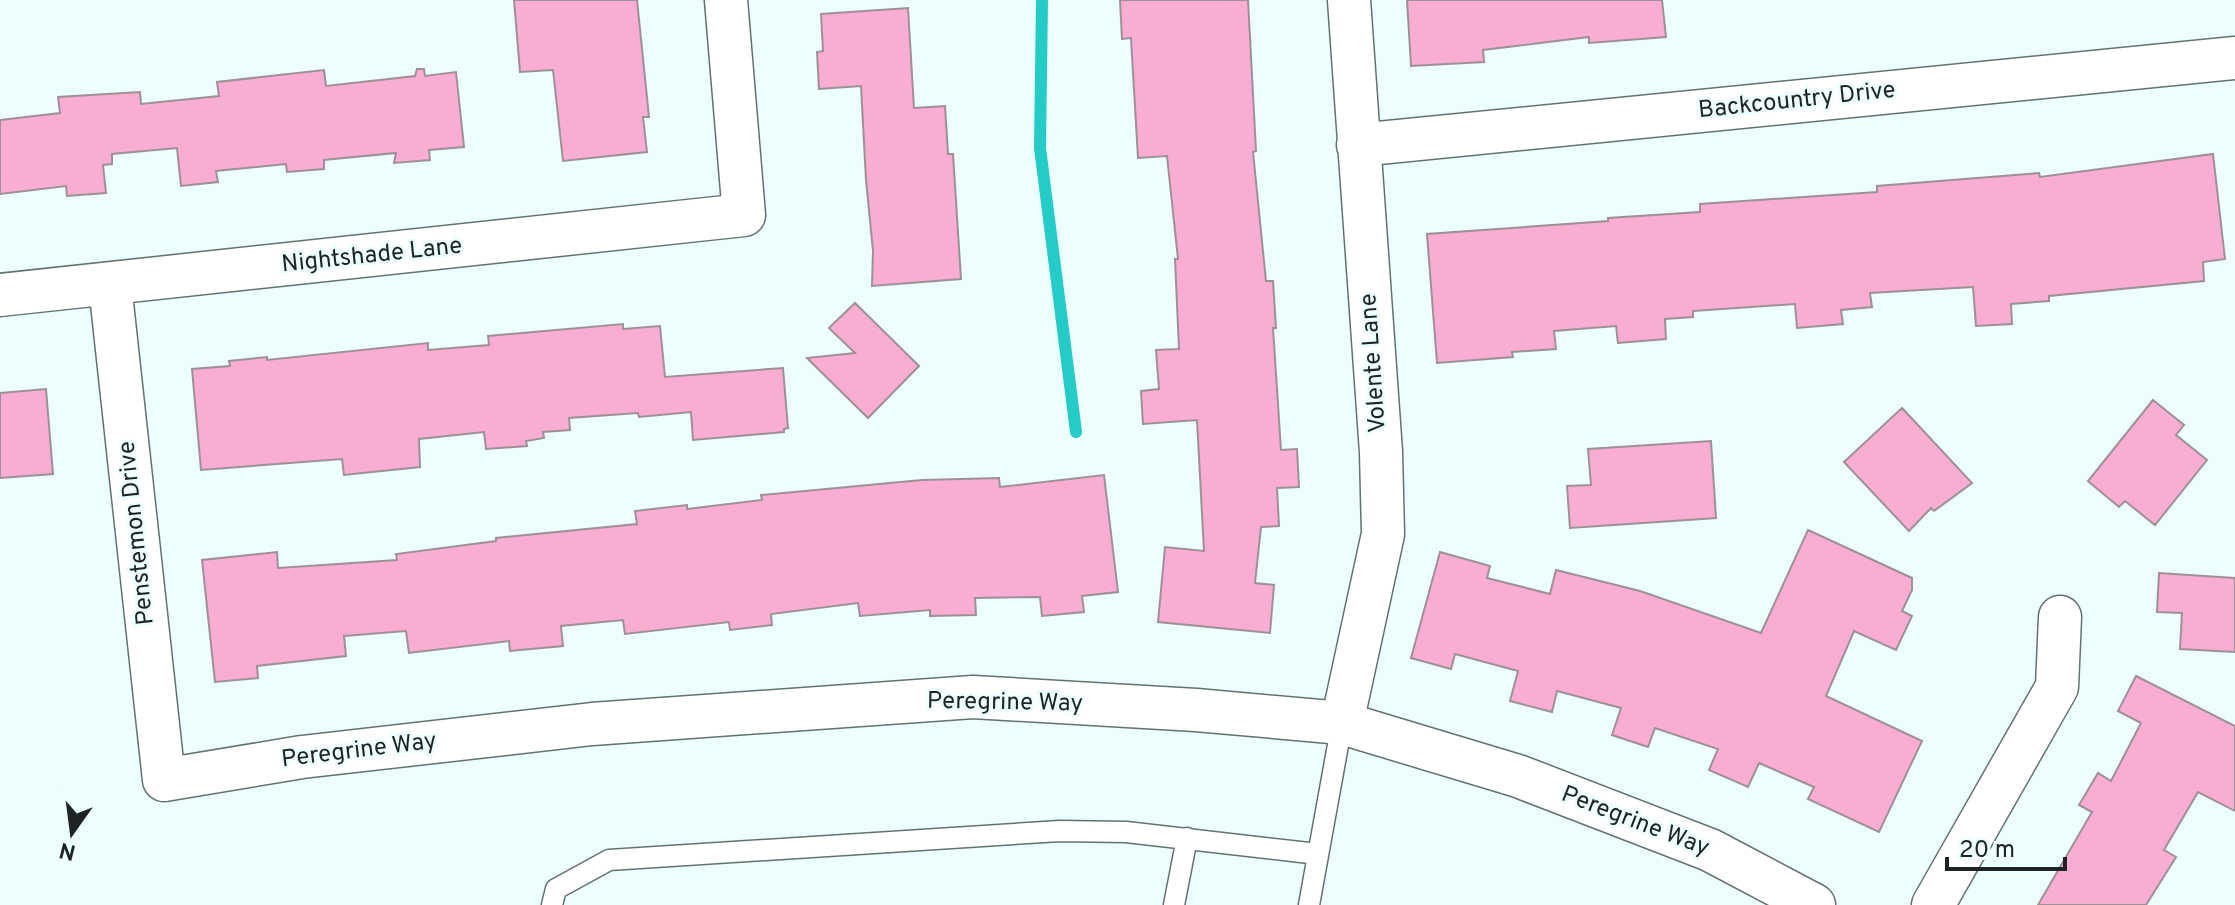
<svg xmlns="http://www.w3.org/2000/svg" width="2235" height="905" viewBox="0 0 2235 905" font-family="Overpass,sans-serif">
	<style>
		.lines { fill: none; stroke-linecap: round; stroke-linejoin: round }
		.stream { stroke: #24cbc7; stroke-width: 12 }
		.building { fill: #f9add3; stroke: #9d9096; stroke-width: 2 }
		.service-casing { stroke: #627271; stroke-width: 23 }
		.minor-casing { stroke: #627271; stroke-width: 45 }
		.service { stroke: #fff; stroke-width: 20 }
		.minor { stroke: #fff; stroke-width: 42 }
		.labels { text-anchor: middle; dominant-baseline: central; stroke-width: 6; stroke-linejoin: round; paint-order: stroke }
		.street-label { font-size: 24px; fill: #1e2424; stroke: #ecfefd }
	</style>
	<rect width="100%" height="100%" fill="#ecfefd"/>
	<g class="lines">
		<path class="stream" d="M 1042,0 L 1040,148 L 1076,432"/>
	</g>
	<path class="building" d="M 514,0 L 637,0 L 649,117 L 643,117 L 647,152 L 563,161 L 553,70 L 520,72 Z
		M 1120,0 L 1248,0 L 1256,151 L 1253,152 L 1266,281 L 1273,281 L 1276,328 L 1273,328 L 1281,450 L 1297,449 L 1299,487 L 1277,488 L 1279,526 L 1261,527 L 1255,583 L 1274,585 L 1270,633 L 1158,622 L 1165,547 L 1204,551 L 1197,420 L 1143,424 L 1141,391 L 1159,389 L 1156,350 L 1179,349 L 1175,259 L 1178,259 L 1167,156 L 1138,158 L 1131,38 L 1122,39 Z
		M 1407,0 L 1662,0 L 1666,37 L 1589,43 L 1589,37 L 1483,50 L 1484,62 L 1411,66 Z
		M 908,8 L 914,108 L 945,106 L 948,154 L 953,154 L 961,279 L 872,286 L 873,251 L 866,180 L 861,86 L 819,89 L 817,52 L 823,51 L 821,14 Z
		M 417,69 L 424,69 L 425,76 L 456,72 L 464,147 L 429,150 L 430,160 L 394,163 L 396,153 L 324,160 L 324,169 L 287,172 L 286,164 L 216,171 L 218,182 L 181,186 L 177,148 L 112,154 L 112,164 L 103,165 L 106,193 L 67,196 L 66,186 L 0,194 L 0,120 L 60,113 L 58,97 L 140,92 L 141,104 L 219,96 L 217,82 L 324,70 L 326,86 L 415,76 Z
		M 2213,154 L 2225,259 L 2203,262 L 2204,281 L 2049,296 L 2049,301 L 2011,304 L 2012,324 L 1976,326 L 1973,287 L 1870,293 L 1872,307 L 1841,310 L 1843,324 L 1797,328 L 1795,304 L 1693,311 L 1693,317 L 1665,319 L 1666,339 L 1618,343 L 1616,326 L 1554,331 L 1556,349 L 1512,352 L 1513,357 L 1437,363 L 1427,234 L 1608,221 L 1608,218 L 1700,212 L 1700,204 L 1877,192 L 1877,186 L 2039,173 L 2040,177 Z
		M 855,303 L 919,366 L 868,418 L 807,358 L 855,353 L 829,328 Z
		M 623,324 L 623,329 L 660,326 L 665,377 L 783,368 L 788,428 L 784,429 L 784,432 L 693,440 L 691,412 L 639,417 L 638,413 L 569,418 L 570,430 L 543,432 L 544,438 L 526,441 L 527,446 L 486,449 L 484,432 L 419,439 L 420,467 L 344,475 L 342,459 L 201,470 L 192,369 L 230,366 L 229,361 L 267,357 L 267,360 L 428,343 L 428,350 L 489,345 L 488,336 Z
		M 46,389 L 53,474 L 0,478 L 0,393 Z
		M 2153,400 L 2184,425 L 2176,435 L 2207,460 L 2155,525 L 2125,501 L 2119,507 L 2088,481 Z
		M 1902,408 L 1972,483 L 1934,511 L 1931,508 L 1909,531 L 1844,462 Z
		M 1711,441 L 1716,518 L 1570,528 L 1567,486 L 1591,485 L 1588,449 Z
		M 1104,475 L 1118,592 L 1082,596 L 1084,612 L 1042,616 L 1040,597 L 975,598 L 976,615 L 930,616 L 930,610 L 860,616 L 858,603 L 771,614 L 772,625 L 730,630 L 729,622 L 625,634 L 623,620 L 561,626 L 563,646 L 510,651 L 509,641 L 409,653 L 406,631 L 344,636 L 346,656 L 257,666 L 258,678 L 215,682 L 202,560 L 277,552 L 278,568 L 397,560 L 396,554 L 496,541 L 496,538 L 637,524 L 635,511 L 687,505 L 687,509 L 762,500 L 761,495 L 922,480 L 999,478 L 1000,487 Z
		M 1808,530 L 1912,578 L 1912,590 L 1902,611 L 1912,616 L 1896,650 L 1854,631 L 1826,696 L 1922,741 L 1879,832 L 1808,799 L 1814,787 L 1759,763 L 1748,787 L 1709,770 L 1718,749 L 1655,728 L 1648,747 L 1612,735 L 1621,708 L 1557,691 L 1552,712 L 1510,701 L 1518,671 L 1455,654 L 1451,669 L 1411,658 L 1440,552 L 1490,566 L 1487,578 L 1550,594 L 1556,570 L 1640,591 L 1761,633 Z
		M 2159,573 L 2235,578 L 2235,652 L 2180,649 L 2182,613 L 2157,612 Z
		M 2136,676 L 2235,726 L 2235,811 L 2198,792 L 2164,850 L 2176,857 L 2146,905 L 2038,905 L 2092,812 L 2079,805 L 2098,773 L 2111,781 L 2141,723 L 2118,711 Z"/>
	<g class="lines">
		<g class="service-casing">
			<path id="service" d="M 552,905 L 556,889 L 609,860 L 1060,831 L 1126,832 L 1318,854
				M 1174,905 L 1187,838
				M 1309,905 L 1342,723"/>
		</g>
		<g class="minor-casing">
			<path id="minor" d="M 1358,145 L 2235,58
				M 110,285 L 164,780 L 302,757 L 592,724 L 973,697 L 1196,710 L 1342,723 L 1518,776 L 1710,850 L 1814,905
				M 0,295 L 744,215 L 726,0
				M 1342,723 L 1383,534 L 1381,452 L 1349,0
				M 1933,905 L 2057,687 L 2060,617"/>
		</g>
		<use href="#service" class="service"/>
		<use href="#minor" class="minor"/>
	</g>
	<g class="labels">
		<g class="street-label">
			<text transform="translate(1797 101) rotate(-6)">Backcountry Drive</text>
			<text transform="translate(372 256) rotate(-6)">Nightshade Lane</text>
			<text transform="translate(1374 363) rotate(-94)">Volente Lane</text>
			<text transform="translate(137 533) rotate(-96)">Penstemon Drive</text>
			<text transform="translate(1005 703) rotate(1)">Peregrine Way</text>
			<text transform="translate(359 751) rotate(-7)">Peregrine Way</text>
			<text transform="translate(1635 822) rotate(21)">Peregrine Way</text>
		</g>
	</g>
	<g transform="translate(72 833) rotate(194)" stroke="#ecfefd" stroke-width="6" paint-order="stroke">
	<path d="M0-6L14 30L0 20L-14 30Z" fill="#1e2424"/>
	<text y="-12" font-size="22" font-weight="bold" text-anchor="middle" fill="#1e2424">N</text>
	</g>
	<path d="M1947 857v12h118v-12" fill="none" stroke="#1e2424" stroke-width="4"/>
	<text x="1959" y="857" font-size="24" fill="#1e2424" stroke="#ecfefd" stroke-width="6" paint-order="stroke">20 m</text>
</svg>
